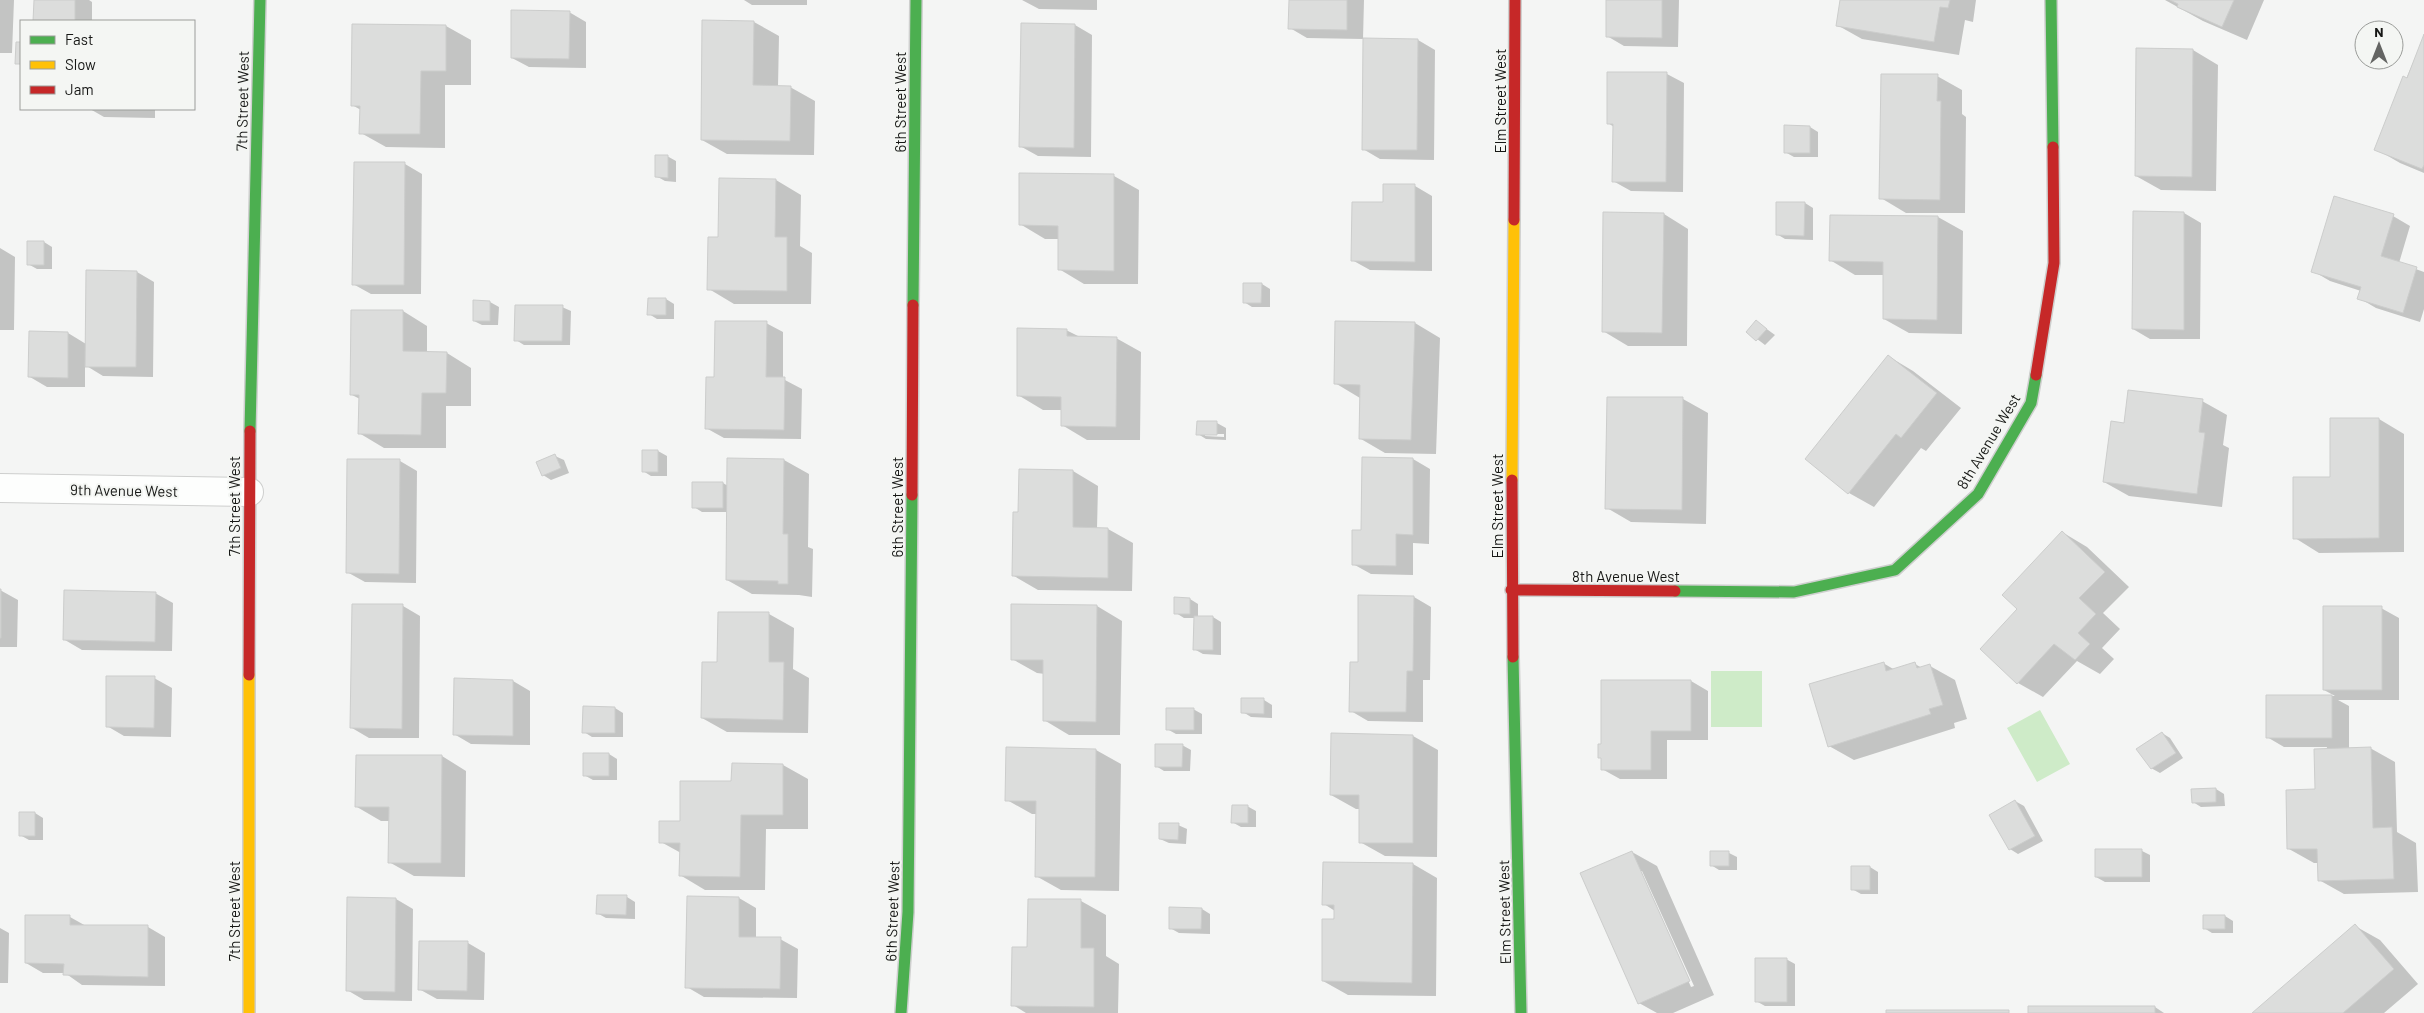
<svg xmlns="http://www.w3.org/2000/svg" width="2424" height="1013" viewBox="0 0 2424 1013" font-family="Barlow,sans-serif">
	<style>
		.green { fill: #ceebc8 }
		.shadow { fill: #0003; fill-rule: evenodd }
		.building { fill: #dcdddc; stroke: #cccdcc }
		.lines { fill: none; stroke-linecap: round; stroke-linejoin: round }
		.street-casing { stroke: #cecfce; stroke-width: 30 }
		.fast-casing { stroke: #cecfce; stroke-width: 14 }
		.slow-casing { stroke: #cecfce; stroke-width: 14 }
		.jam-casing { stroke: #cecfce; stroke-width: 14 }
		.street { stroke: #fdfefd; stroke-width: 28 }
		.fast { stroke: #4caf50; stroke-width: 11 }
		.slow { stroke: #ffc107; stroke-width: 11 }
		.jam { stroke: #c62828; stroke-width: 11 }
		.labels { text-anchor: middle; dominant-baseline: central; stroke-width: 4; stroke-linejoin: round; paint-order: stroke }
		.street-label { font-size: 15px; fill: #161715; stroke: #f4f6f3 }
	</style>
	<rect width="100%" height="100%" fill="#f4f5f4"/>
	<path class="green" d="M 1711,671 L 1762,671 L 1762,727 L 1711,727 Z
		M 2040,710 L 2070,764 L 2037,782 L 2007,728 Z"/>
	<path class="shadow" d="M 0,0 L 14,0 L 12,53 L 0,53 Z
		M 35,0 L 89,0 L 92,2 L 92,21 L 35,21 Z
		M 744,0 L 807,0 L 807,5 L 752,5 Z
		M 1022,0 L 1097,0 L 1097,10 L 1039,9 Z
		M 1290,0 L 1364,0 L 1363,39 L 1307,38 L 1290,28 Z
		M 1607,0 L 1679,0 L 1678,47 L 1624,46 L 1607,36 Z
		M 1841,0 L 1976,0 L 1973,22 L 1965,20 L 1959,55 L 1862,39 L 1837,25 Z
		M 2165,0 L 2264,0 L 2247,40 L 2203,21 Z
		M 569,12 L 586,22 L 586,68 L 529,67 L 512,58 Z
		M 754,22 L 779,36 L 778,87 L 790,87 L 815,101 L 814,155 L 727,154 L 702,140 Z
		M 353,25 L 446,26 L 471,40 L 471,85 L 445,85 L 445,148 L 386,147 L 361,133 L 361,110 L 352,105 Z
		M 1075,25 L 1092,35 L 1091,157 L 1038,156 L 1020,146 Z
		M 2424,37 L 2424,173 L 2400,163 L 2376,149 Z
		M 1364,40 L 1418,40 L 1435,50 L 1434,160 L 1380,159 L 1363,149 Z
		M 2193,50 L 2218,65 L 2216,191 L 2161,190 L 2136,176 Z
		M 1667,74 L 1684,83 L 1683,192 L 1631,191 L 1613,181 L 1614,127 L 1608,123 Z
		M 1937,76 L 1962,90 L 1962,114 L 1966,117 L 1965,213 L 1906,213 L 1881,198 Z
		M 90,109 L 155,109 L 155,118 L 104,117 Z
		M 1810,127 L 1818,132 L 1818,157 L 1794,157 L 1785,152 Z
		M 667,156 L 676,161 L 676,182 L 665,181 L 656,176 Z
		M 405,164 L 422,174 L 421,294 L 371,294 L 353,284 Z
		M 1020,174 L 1114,176 L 1139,190 L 1138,284 L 1084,284 L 1059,269 L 1059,239 L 1045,239 L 1020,224 Z
		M 776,180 L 801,195 L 800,246 L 812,253 L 811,304 L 734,304 L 709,289 L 720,238 Z
		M 1415,186 L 1432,196 L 1432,271 L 1370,270 L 1352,260 Z
		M 1805,203 L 1813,208 L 1813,240 L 1785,239 L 1777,234 Z
		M 2134,212 L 2184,213 L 2201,223 L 2200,339 L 2150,339 L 2133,329 Z
		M 1664,214 L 1688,229 L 1687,346 L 1628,346 L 1603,331 Z
		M 2393,216 L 2410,226 L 2399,263 L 2424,272 L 2424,309 L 2420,322 L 2376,308 L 2359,298 L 2361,291 L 2330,281 L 2313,271 Z
		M 1938,217 L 1963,231 L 1962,334 L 1909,333 L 1884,319 L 1884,275 L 1855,275 L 1830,260 Z
		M 44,242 L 52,247 L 52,269 L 37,269 L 28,264 Z
		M 0,248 L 15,257 L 14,330 L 0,330 Z
		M 137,272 L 154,282 L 153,377 L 103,376 L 85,365 L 85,387 L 47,387 L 30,377 L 68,333 L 86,344 Z
		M 1262,284 L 1270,289 L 1270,307 L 1252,307 L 1244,302 Z
		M 666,299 L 674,304 L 674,319 L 657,319 L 649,314 Z
		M 474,301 L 490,302 L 499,307 L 498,325 L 482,325 L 474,321 Z
		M 562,307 L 571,311 L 570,345 L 524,345 L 516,340 Z
		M 403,311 L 427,326 L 427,353 L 447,353 L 471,368 L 471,406 L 446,406 L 446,448 L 384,448 L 359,433 L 360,399 L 352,395 Z
		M 1757,322 L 1775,335 L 1765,345 L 1748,332 Z
		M 766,323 L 783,332 L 783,379 L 802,389 L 801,439 L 724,438 L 706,428 L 715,378 Z
		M 1415,323 L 1440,338 L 1436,454 L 1385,453 L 1361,439 L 1360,398 L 1335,383 Z
		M 1066,330 L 1080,337 L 1116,338 L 1141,352 L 1140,440 L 1087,440 L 1062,425 L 1062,410 L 1043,410 L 1018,395 Z
		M 1888,356 L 1913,371 L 1961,408 L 1926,451 L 1921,448 L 1874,507 L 1849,493 L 1807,459 Z
		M 1683,399 L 1708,413 L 1706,524 L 1631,522 L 1607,508 Z
		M 2202,401 L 2227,415 L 2223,445 L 2229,448 L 2222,507 L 2129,496 L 2104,482 L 2125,424 Z
		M 2379,419 L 2404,434 L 2404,552 L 2319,553 L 2295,538 Z
		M 1198,423 L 1217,423 L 1226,428 L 1226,440 L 1206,439 L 1198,434 ZM 1205,434 L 1224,434 L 1224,437 L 1205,436 Z
		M 643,451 L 658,451 L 667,456 L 667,476 L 651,476 L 643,471 Z
		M 555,456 L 564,460 L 569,473 L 551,480 L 543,475 Z
		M 728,459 L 784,460 L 809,474 L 808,547 L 813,549 L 812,597 L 799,595 L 752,594 L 727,580 L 728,512 L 702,512 L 694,507 L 723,483 L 728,486 Z
		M 1363,459 L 1413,459 L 1430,469 L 1429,544 L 1413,543 L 1413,575 L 1371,574 L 1353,564 L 1362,531 Z
		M 400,461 L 417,471 L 416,583 L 365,582 L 347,572 Z
		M 1073,471 L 1098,486 L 1097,529 L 1108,529 L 1133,543 L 1132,591 L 1038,590 L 1014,576 L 1020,513 Z
		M 2062,532 L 2087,547 L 2129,587 L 2103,613 L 2120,629 L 2102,648 L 2114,659 L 2100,674 L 2077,661 L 2043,697 L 2018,683 L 2019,609 Z
		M 0,590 L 18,600 L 17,647 L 0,647 Z
		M 155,593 L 173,603 L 172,651 L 82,650 L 65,640 Z
		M 1414,597 L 1431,607 L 1430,680 L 1423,680 L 1423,722 L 1368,721 L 1351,711 Z
		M 1190,599 L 1198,604 L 1198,617 L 1213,617 L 1221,622 L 1221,655 L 1203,654 L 1194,649 L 1195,618 L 1184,618 L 1176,613 Z
		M 353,605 L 403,606 L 420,616 L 419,738 L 369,738 L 352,728 Z
		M 1097,606 L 1122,621 L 1120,735 L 1069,735 L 1044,720 L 1045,674 L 1037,673 L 1012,659 Z
		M 2381,608 L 2399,618 L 2399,700 L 2338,700 L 2349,706 L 2349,749 L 2370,748 L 2395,762 L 2397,832 L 2416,843 L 2418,892 L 2344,894 L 2319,880 L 2319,863 L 2314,863 L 2289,849 L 2317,790 L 2327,747 L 2284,747 L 2267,737 L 2267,696 L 2335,696 L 2324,690 Z
		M 769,614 L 794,628 L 793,669 L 809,678 L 808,733 L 727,732 L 702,718 L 718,663 Z
		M 1883,663 L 1895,670 L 1915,664 L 1922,668 L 1930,666 L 1955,680 L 1967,719 L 1954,723 L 1955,728 L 1854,760 L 1829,746 Z
		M 154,678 L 172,688 L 171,737 L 124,736 L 107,726 Z
		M 513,681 L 530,691 L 530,745 L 471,744 L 454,734 Z
		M 1691,681 L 1708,691 L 1708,740 L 1667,740 L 1667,779 L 1620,779 L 1602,769 Z
		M 1264,700 L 1272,705 L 1272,718 L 1251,717 L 1243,712 Z
		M 615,708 L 623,713 L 623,737 L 592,737 L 584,732 Z
		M 1193,709 L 1202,714 L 1202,734 L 1176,734 L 1167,729 Z
		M 2162,733 L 2170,738 L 2183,758 L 2160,773 L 2151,768 Z
		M 1332,734 L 1413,736 L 1438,750 L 1437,857 L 1385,856 L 1360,842 L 1361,809 L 1356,809 L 1331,795 Z
		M 1182,745 L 1191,750 L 1190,771 L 1164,771 L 1156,766 Z
		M 1096,750 L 1121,764 L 1119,891 L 1061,890 L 1036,876 L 1037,814 L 1032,814 L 1007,800 Z
		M 609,754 L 617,759 L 617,780 L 593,780 L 584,775 Z
		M 442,756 L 466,771 L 465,877 L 414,876 L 389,862 L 390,821 L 381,821 L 357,807 Z
		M 733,764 L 783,765 L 808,779 L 808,829 L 766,829 L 765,890 L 705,890 L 680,875 L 681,853 L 661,842 L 681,822 L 732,782 Z
		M 2216,789 L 2224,794 L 2225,806 L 2201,807 L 2193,802 Z
		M 2015,801 L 2024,806 L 2043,841 L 2018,854 L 2010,849 Z
		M 1247,806 L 1256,811 L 1256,827 L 1241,827 L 1232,822 Z
		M 35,813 L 43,818 L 43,840 L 29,840 L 20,835 Z
		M 1178,825 L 1187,829 L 1186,844 L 1169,843 L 1160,839 Z
		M 2142,851 L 2150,855 L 2150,882 L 2105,882 L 2096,877 Z
		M 1632,852 L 1657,866 L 1714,995 L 1673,1013 L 1657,1013 L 1639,1003 ZM 1640,871 L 1642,871 L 1694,986 L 1691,987 Z
		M 1729,853 L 1737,857 L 1737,870 L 1719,870 L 1711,865 Z
		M 1413,864 L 1437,878 L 1436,996 L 1348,995 L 1323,981 L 1335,911 L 1324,904 Z
		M 1870,867 L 1878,872 L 1878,894 L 1861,894 L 1852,889 Z
		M 627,897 L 635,902 L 635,919 L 606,918 L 597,913 Z
		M 739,898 L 756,908 L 756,938 L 780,939 L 798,949 L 797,998 L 704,997 L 687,987 Z
		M 396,899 L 413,909 L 412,1001 L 364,1000 L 347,990 Z
		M 1029,900 L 1081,901 L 1106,915 L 1106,956 L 1119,964 L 1118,1013 L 1026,1013 L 1013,1005 L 1029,949 Z
		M 1202,909 L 1210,914 L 1210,934 L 1179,933 L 1170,928 Z
		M 2225,916 L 2233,921 L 2233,933 L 2212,933 L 2204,928 Z
		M 70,917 L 86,926 L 148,927 L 165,937 L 165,986 L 82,985 L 65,973 L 43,973 L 26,963 Z
		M 2355,926 L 2380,940 L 2418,984 L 2384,1013 L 2254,1013 Z
		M 0,928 L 9,933 L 8,983 L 0,983 Z
		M 468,943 L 485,953 L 484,1000 L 437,999 L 419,989 Z
		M 1786,959 L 1795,964 L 1795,1006 L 1765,1006 L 1756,1001 Z
		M 2155,1007 L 2164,1013 L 2029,1013 Z"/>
	<path class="building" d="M 34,0 L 75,0 L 75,21 L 33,21 Z
		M 1289,0 L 1347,0 L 1347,30 L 1288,29 Z
		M 1606,0 L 1662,0 L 1662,38 L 1606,37 Z
		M 1840,0 L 1950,0 L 1948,8 L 1940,7 L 1934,42 L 1836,26 Z
		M 2170,0 L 2234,0 L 2222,27 L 2177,7 L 2178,4 Z
		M 511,10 L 570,11 L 569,59 L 511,58 Z
		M 702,20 L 754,21 L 753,85 L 791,86 L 790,141 L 701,140 Z
		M 1021,23 L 1075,24 L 1074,148 L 1019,147 Z
		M 352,24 L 446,25 L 446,71 L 421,71 L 420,134 L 359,134 L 360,106 L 351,106 Z
		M 2424,34 L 2424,165 L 2422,169 L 2374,150 L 2403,76 L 2407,78 Z
		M 1363,38 L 1418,39 L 1417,150 L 1362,150 Z
		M 16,42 L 21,42 L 21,64 L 15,64 Z
		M 2136,48 L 2193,49 L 2192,177 L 2135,176 Z
		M 1607,72 L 1667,72 L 1666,182 L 1612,182 L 1613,124 L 1607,124 Z
		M 1881,74 L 1938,74 L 1937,101 L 1941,101 L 1940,200 L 1879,199 Z
		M 1784,125 L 1810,126 L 1810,153 L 1784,153 Z
		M 655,155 L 668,155 L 668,178 L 655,177 Z
		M 354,162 L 405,162 L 404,285 L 352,285 Z
		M 1019,173 L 1114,174 L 1114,271 L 1058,270 L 1058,226 L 1019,225 Z
		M 719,178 L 776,179 L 775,237 L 787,237 L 787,291 L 707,290 L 708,237 L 718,237 Z
		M 1383,184 L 1415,184 L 1415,262 L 1351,261 L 1352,202 L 1383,202 Z
		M 2334,196 L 2394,214 L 2381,256 L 2417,267 L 2403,313 L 2357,299 L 2361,287 L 2311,272 Z
		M 1776,202 L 1805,202 L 1804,236 L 1776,235 Z
		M 2133,211 L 2184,212 L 2184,330 L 2132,329 Z
		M 1603,212 L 1664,213 L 1662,333 L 1602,332 Z
		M 1830,215 L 1938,216 L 1937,320 L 1883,319 L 1883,262 L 1829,261 Z
		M 27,241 L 44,241 L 44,265 L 27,265 Z
		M 86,270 L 137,271 L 136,367 L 85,367 Z
		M 1243,283 L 1262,283 L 1261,303 L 1243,303 Z
		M 648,298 L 666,298 L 666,315 L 647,315 Z
		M 473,300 L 490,301 L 490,321 L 473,321 Z
		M 515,305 L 563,305 L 562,341 L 514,341 Z
		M 351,310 L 403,310 L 403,351 L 447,352 L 446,393 L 422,393 L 421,435 L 358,434 L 359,395 L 350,395 Z
		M 1756,320 L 1767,329 L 1756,341 L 1746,332 Z
		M 715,321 L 767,321 L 766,377 L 785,377 L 784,430 L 705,429 L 706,377 L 714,377 Z
		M 1335,321 L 1415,322 L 1411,440 L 1359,439 L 1360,385 L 1334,384 Z
		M 1017,328 L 1067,329 L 1067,336 L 1117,337 L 1116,427 L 1061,426 L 1061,397 L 1017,396 Z
		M 29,331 L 68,332 L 68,378 L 28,377 Z
		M 1888,355 L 1937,393 L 1901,438 L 1896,434 L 1848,494 L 1805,459 Z
		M 2128,390 L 2203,399 L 2199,432 L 2205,433 L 2197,494 L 2103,482 L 2111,421 L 2124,423 Z
		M 1607,397 L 1683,397 L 1682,510 L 1605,509 Z
		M 2330,418 L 2379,418 L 2379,538 L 2293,539 L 2293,477 L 2330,477 Z
		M 1197,421 L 1217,421 L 1217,435 L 1196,435 Z
		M 642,450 L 658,450 L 658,472 L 642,472 Z
		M 555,454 L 561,468 L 542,476 L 536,462 Z
		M 1362,457 L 1413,458 L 1413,535 L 1396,534 L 1396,566 L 1352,565 L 1352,530 L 1361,530 Z
		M 727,458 L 784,459 L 783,534 L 788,534 L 788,584 L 778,584 L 778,581 L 726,580 Z
		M 347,459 L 400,459 L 399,574 L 346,573 Z
		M 1019,469 L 1073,470 L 1073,527 L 1108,528 L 1108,578 L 1012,576 L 1013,512 L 1018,512 Z
		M 692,482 L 723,482 L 723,508 L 692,508 Z
		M 2062,531 L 2105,572 L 2079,598 L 2096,614 L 2078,633 L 2090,644 L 2075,660 L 2054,644 L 2017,684 L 1980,649 L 2017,609 L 2002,595 Z
		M 0,589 L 1,589 L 1,638 L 0,638 Z
		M 64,590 L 156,592 L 155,642 L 63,640 Z
		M 1358,595 L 1414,596 L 1413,671 L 1407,671 L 1406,712 L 1349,712 L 1350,662 L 1358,662 Z
		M 1174,597 L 1190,598 L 1190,614 L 1174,614 Z
		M 352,604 L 403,604 L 402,729 L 350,728 Z
		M 1011,604 L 1097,605 L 1096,722 L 1043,721 L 1043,660 L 1011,660 Z
		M 2323,606 L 2382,606 L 2382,690 L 2323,690 Z
		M 718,612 L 769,612 L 769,662 L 784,662 L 783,720 L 701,718 L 702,662 L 717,662 Z
		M 1194,616 L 1213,616 L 1213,650 L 1193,650 Z
		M 1884,662 L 1886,671 L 1915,662 L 1917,668 L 1930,664 L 1943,705 L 1929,709 L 1931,714 L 1828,747 L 1809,684 Z
		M 106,676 L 155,676 L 154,728 L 106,727 Z
		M 454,678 L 513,680 L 513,736 L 453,735 Z
		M 1601,680 L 1691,680 L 1691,731 L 1651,731 L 1651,770 L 1601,770 L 1601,758 L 1598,758 L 1598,744 L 1601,744 Z
		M 2266,695 L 2332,695 L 2332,738 L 2266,738 Z
		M 1241,698 L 1264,698 L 1264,714 L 1241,713 Z
		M 583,706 L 615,707 L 615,733 L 582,733 Z
		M 1166,708 L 1194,708 L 1194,730 L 1166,730 Z
		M 2162,732 L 2176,753 L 2151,769 L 2136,749 Z
		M 1331,733 L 1413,735 L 1413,843 L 1359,843 L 1359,795 L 1330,795 Z
		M 1155,744 L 1183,744 L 1182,767 L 1155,767 Z
		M 1006,747 L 1096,749 L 1095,877 L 1035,877 L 1036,801 L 1005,801 Z
		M 2371,747 L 2373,828 L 2392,827 L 2394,879 L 2318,881 L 2317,849 L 2287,849 L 2286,790 L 2315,789 L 2314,749 Z
		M 583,753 L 609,753 L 609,776 L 583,776 Z
		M 356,755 L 442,755 L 441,863 L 388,863 L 389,807 L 355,807 Z
		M 732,763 L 783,764 L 783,815 L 741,815 L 740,877 L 679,876 L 680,843 L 659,843 L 659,821 L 680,821 L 680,781 L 731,781 Z
		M 2216,788 L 2216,802 L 2192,803 L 2191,789 Z
		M 2015,800 L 2035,836 L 2009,850 L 1989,815 Z
		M 1232,805 L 1248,805 L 1248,823 L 1231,823 Z
		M 19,812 L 35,812 L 35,836 L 19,836 Z
		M 1159,823 L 1179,823 L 1178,840 L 1159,839 Z
		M 2095,849 L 2142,849 L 2142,877 L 2095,877 Z
		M 1632,851 L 1690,981 L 1638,1004 L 1580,873 Z
		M 1710,851 L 1729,851 L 1729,866 L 1710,866 Z
		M 1323,862 L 1413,863 L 1412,983 L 1322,981 L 1322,919 L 1334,919 L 1334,905 L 1322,905 Z
		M 1851,866 L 1870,866 L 1870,890 L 1851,890 Z
		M 597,895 L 627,895 L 626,915 L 596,914 Z
		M 687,896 L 739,897 L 739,937 L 781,937 L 780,989 L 685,988 Z
		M 347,897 L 396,898 L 395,992 L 346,991 Z
		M 1028,899 L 1081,899 L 1081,948 L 1094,948 L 1094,1007 L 1011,1006 L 1012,947 L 1027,947 Z
		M 1169,907 L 1202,908 L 1201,929 L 1169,929 Z
		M 25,915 L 70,915 L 70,925 L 148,925 L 148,977 L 63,975 L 64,964 L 25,963 Z
		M 2203,915 L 2225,915 L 2225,929 L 2203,929 Z
		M 2355,924 L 2394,969 L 2343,1013 L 2252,1013 Z
		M 419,941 L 468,941 L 467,991 L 418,990 Z
		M 1755,958 L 1787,958 L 1787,1002 L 1755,1002 Z
		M 2028,1006 L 2155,1006 L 2155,1013 L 2028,1013 Z
		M 1886,1010 L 2009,1010 L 2009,1013 L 1886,1013 Z"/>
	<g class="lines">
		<g class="street-casing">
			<path id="street" d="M 0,488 L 249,492"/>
		</g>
		<g class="fast-casing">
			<path id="fast" d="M 2051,0 L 2053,147
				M 913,305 L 916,0
				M 250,431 L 260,0
				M 1675,591 L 1794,592 L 1895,570 L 1978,494 L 2031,403 L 2036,375
				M 1513,657 L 1521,1013
				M 901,1013 L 908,912 L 912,495"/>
		</g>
		<g class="slow-casing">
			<path id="slow" d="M 1512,480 L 1514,220
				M 249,675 L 249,1013"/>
		</g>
		<g class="jam-casing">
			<path id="jam" d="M 1514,220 L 1515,0
				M 2036,375 L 2054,263 L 2053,147
				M 1512,480 L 1513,657
				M 912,495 L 913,305
				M 1511,590 L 1675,591
				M 249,675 L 250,431"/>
		</g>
		<use href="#street" class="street"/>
		<use href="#fast" class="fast"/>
		<use href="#slow" class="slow"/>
		<use href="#jam" class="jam"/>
	</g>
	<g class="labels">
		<g class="street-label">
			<text transform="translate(242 101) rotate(-89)">7th Street West</text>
			<text transform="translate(1500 101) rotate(-90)">Elm Street West</text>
			<text transform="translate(900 102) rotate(-90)">6th Street West</text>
			<text transform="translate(1988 441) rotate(-59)">8th Avenue West</text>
			<text transform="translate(124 490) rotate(1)">9th Avenue West</text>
			<text transform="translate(234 506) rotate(-90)">7th Street West</text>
			<text transform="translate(1497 506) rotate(-90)">Elm Street West</text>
			<text transform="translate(897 507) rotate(-90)">6th Street West</text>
			<text x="1626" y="576">8th Avenue West</text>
			<text transform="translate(234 911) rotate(-90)">7th Street West</text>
			<text transform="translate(892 911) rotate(-88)">6th Street West</text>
			<text transform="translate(1504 912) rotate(-91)">Elm Street West</text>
		</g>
	</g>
	<rect x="20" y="20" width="175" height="90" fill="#f4f6f3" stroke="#9b9d9a"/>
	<rect x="30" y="36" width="25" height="8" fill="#4caf50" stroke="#9b9d9a"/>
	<text x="65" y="45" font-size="15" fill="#161715">Fast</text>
	<rect x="30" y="61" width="25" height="8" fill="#ffc107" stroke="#9b9d9a"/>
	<text x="65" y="70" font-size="15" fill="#161715">Slow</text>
	<rect x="30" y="86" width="25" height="8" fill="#c62828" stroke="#9b9d9a"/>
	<text x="65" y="95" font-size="15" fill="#161715">Jam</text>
	<g transform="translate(2379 45)"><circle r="24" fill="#f4f6f3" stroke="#9b9d9a"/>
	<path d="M0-4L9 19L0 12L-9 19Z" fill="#646563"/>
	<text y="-8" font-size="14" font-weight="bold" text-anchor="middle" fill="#161715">N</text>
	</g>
</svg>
